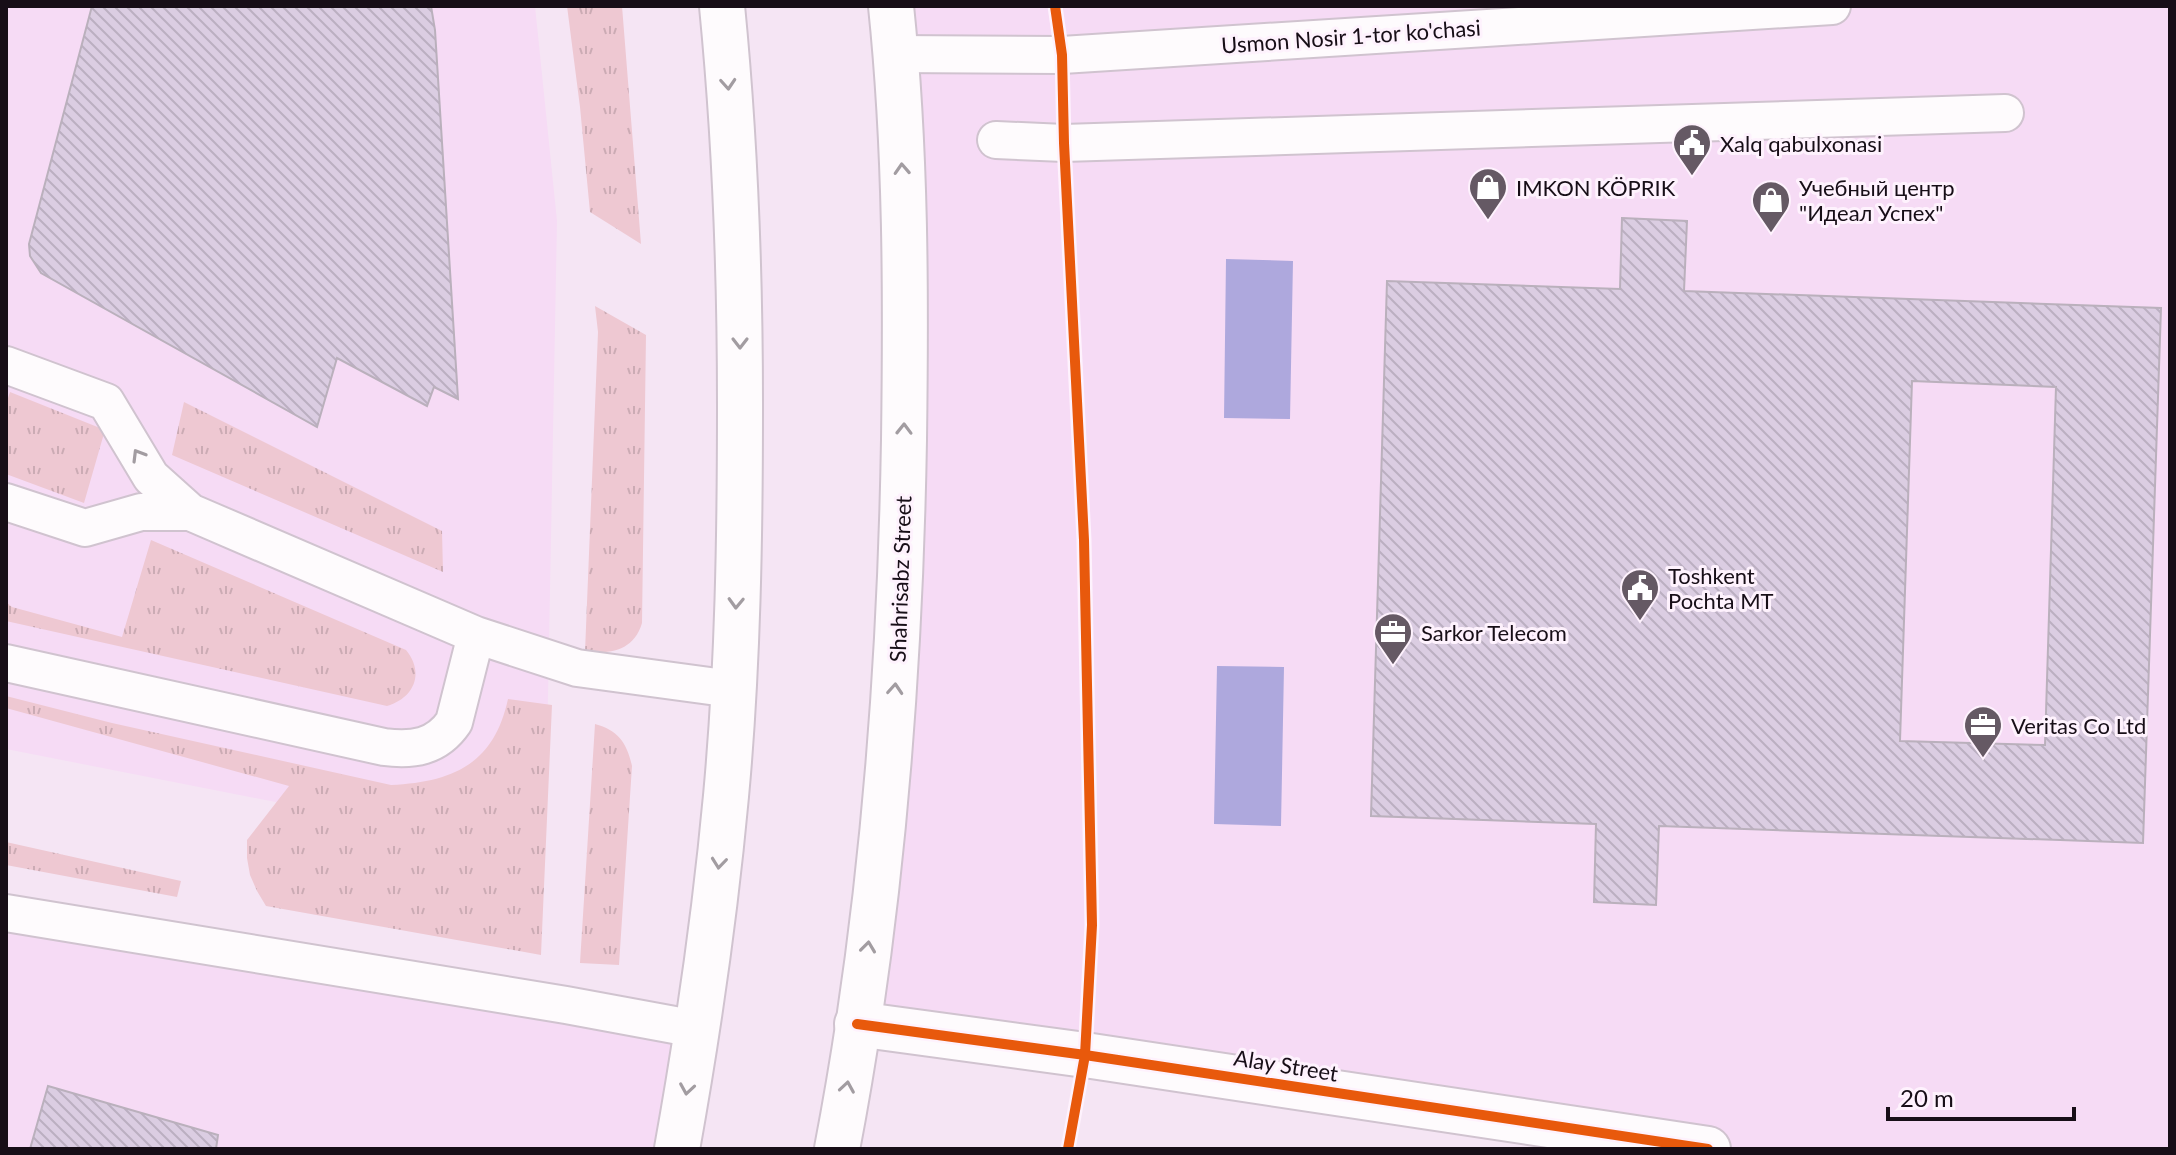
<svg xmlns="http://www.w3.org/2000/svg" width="2176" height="1155" viewBox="0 0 2176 1155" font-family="Lato,sans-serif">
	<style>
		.built { fill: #f6dbf5 }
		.grass { fill: url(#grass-tufts) }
		.water { fill: #aea8dd }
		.building { fill: url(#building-back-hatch); stroke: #bab0bc; stroke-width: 2; fill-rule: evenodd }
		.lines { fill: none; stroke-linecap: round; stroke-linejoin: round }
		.lane-casing { stroke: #d0c3cf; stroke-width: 40 }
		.street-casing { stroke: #d0c3cf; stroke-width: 48 }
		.primary-casing { stroke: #d0c3cf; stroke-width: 48 }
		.lane { stroke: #fefbfd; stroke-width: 36 }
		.street { stroke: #fefbfd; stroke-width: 44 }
		.primary { stroke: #fefbfd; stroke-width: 44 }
		.cycleway-casing { stroke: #fef2fd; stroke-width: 15 }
		.cycleway { stroke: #e8590c; stroke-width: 10 }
		.oneway { stroke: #a29ca1 }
		.labels { text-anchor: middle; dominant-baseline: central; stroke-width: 6; stroke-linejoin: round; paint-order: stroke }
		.street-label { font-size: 22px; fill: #170e17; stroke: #fef2fd }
		.poi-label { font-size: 22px; fill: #170e17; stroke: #fef2fd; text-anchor: start }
	</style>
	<defs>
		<pattern id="grass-tufts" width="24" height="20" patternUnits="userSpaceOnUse" patternTransform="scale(2)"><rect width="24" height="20" fill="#eec8d2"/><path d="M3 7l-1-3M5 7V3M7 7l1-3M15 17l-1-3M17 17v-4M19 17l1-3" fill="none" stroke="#cbabb4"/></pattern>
		<pattern id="building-back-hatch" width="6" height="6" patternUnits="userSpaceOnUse" patternTransform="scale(2)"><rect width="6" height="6" fill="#dbcde2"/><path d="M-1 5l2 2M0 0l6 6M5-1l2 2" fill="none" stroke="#bbafc1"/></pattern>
	</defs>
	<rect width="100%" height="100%" fill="#f5e5f4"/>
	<path class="built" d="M 6,6 L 535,6 L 557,221 L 545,855 L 6,749 Z
		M 891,6 L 2170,6 L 2170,1149 L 1708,1149 L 857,1024 L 886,811 Z
		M 6,913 L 696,1029 L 677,1149 L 6,1149 Z"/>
	<path class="grass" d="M 567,6 L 622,6 L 641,244 L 590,212 L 580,107 Z
		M 595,306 L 646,335 L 642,623 C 634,651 610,654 585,652 L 598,332 Z
		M 10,392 L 105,430 L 84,503 L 6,474 L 6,404 Z
		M 184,402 L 442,531 L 443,572 L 172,455 Z
		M 151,540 L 406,650 C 425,673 414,698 387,706 L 6,621 L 6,602 L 12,607 L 122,637 Z
		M 6,696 L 112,723 L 391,785 C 453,782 494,764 508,699 L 552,705 L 541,955 L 266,906 L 257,891 L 250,875 L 247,858 L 247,840 L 289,786 L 6,708 Z
		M 595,724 C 618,730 627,743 632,766 L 619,965 L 580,963 Z
		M 6,842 L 181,881 L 177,897 L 6,865 Z"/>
	<path class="water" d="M 1226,259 L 1293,261 L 1290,419 L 1224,418 Z
		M 1217,666 L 1284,667 L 1281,826 L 1214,824 Z"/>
	<path class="building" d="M 92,6 L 431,6 L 435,30 L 458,399 L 434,387 L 427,406 L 337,358 L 317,427 L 41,273 L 30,256 L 29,244 Z
		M 1622,218 L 1687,221 L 1684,291 L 2161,308 L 2143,843 L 1659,826 L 1656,905 L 1594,902 L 1596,824 L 1371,816 L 1387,281 L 1620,289 ZM 1912,381 L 2056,387 L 2045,745 L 1900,741 Z
		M 48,1086 L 218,1135 L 216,1149 L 30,1149 Z"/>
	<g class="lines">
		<g class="lane-casing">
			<path id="lane" d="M 894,54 L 1062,55 L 1832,6
				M 996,140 L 1064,143 L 2005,113
				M 6,365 L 106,402 L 151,477 L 190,512 L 476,635 L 454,722 C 437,747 413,751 384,747 L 6,663
				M 6,502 L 85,528 L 141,512 L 190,512
				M 476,635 L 577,668 L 732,689
				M 6,913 L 566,1005 L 696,1029"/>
		</g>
		<g class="street-casing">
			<path id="street" d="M 857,1024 L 1085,1055 L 1708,1149"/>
		</g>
		<g class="primary-casing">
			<path id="primary" d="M 677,1149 C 698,1032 715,915 726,796 C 738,667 740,534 740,404 C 740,271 735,138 722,6
				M 837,1149 C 882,915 900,678 904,440 C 906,296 906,150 891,6"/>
		</g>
		<use href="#lane" class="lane"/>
		<use href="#street" class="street"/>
		<use href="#primary" class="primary"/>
		<g class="cycleway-casing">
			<path id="cycleway" d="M 1055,6 L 1062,55 L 1064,143 L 1084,540 L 1092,925 L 1085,1055 L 1068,1149
				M 857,1024 L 1085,1055 L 1708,1149"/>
		</g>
		<use href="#cycleway" class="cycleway"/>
	</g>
	<defs><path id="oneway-chevron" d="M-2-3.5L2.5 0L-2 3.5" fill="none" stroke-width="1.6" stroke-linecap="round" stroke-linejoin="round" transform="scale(2)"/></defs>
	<g class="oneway">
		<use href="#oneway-chevron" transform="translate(728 84) rotate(86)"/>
		<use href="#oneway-chevron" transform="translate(902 169) rotate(-93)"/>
		<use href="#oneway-chevron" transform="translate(740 343) rotate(90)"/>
		<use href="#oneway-chevron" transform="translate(904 429) rotate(-89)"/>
		<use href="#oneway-chevron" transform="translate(138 455) rotate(-121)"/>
		<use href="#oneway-chevron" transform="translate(736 603) rotate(92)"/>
		<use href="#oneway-chevron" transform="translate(895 689) rotate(-86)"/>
		<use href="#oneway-chevron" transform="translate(719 863) rotate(96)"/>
		<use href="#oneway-chevron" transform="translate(868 947) rotate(-83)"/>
		<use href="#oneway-chevron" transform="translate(847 1087) rotate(-81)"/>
		<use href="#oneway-chevron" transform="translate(687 1089) rotate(99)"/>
	</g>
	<defs>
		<g id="civic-pin" transform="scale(2)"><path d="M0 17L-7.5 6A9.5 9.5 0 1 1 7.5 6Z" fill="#655964" stroke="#fef2fd"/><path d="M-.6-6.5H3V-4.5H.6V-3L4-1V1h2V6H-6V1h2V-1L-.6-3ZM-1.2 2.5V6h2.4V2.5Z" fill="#fff"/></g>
		<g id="shop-pin" transform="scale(2)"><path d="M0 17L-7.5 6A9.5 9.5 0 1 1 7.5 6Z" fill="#655964" stroke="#fef2fd"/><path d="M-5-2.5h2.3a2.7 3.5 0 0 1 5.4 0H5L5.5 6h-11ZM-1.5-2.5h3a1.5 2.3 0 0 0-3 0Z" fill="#fff"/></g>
		<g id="office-pin" transform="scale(2)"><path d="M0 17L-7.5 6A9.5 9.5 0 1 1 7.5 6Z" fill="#655964" stroke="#fef2fd"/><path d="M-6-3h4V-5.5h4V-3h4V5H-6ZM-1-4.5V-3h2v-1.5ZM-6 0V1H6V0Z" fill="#fff"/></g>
	</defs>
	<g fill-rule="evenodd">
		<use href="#civic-pin" x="1692" y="143"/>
		<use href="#shop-pin" x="1488" y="187"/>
		<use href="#shop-pin" x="1771" y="200"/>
		<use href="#civic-pin" x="1640" y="588"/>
		<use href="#office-pin" x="1393" y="632"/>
		<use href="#office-pin" x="1983" y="725"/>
	</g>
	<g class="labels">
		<g class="street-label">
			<text transform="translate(1351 36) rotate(-4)">Usmon Nosir 1-tor ko'chasi</text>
			<text transform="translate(900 579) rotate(-88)">Shahrisabz Street</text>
			<text transform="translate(1286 1065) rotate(9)">Alay Street</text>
		</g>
		<g class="poi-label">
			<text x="1720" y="143">Xalq qabulxonasi</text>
			<text x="1516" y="187">IMKON KÖPRIK</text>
			<text x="1799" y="187">Учебный центр<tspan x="1799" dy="25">"Идеал Успех"</tspan></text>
			<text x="1668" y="575">Toshkent<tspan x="1668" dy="25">Pochta MT</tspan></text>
			<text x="1421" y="632">Sarkor Telecom</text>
			<text x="2011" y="725">Veritas Co Ltd</text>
		</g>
	</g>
	<rect width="2176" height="1155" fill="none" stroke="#170e17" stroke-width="16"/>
	<path d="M1888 1107v12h186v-12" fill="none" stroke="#170e17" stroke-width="4"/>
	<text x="1900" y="1107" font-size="24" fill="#170e17" stroke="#fef2fd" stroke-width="6" paint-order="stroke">20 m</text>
</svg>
